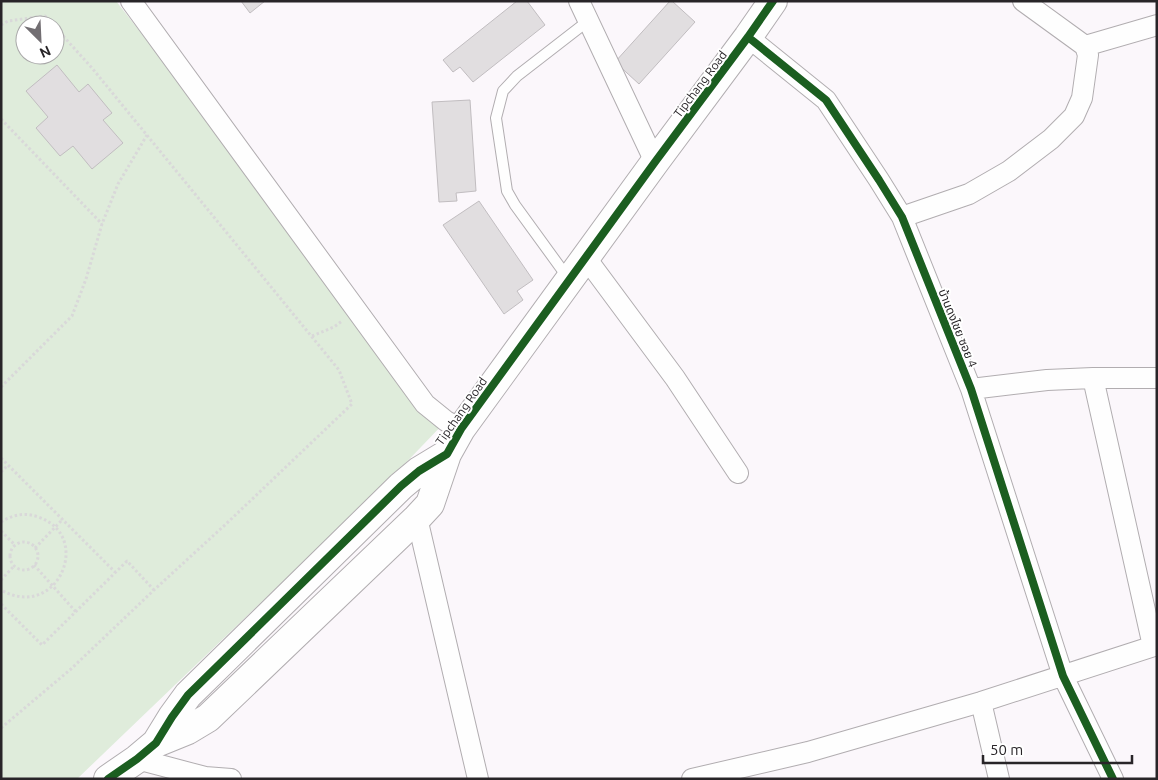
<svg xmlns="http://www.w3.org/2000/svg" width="1158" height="780" viewBox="0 0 1158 780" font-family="Ubuntu,'Noto Sans Thai',sans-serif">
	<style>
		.green { fill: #dfecdb; fill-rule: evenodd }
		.building { fill: #e1dee0; stroke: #c1bdc0 }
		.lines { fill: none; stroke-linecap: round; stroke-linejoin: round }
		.lane-casing { stroke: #b1adb0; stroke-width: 12 }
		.street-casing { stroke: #b1adb0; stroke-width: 22 }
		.secondary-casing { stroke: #b1adb0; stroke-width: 30 }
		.path { stroke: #d9d8d9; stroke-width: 3; stroke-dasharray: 2.5 2.5; stroke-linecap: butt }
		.lane { stroke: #fefefe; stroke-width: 10 }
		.street { stroke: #fefefe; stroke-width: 20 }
		.secondary { stroke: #fefefe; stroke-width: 28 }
		.cycleway-casing { stroke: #fff; stroke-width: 11 }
		.cycleway { stroke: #1b5e20; stroke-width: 8 }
		.labels { text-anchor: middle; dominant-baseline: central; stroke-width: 4; stroke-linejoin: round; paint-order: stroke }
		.street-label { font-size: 12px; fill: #282528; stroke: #fff }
	</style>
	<rect width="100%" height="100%" fill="#fbf7fb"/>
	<path class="green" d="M 1,1 L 116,1 L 446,421 L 396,473 L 77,779 L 1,779 ZM 25,25 L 55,25 L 55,55 L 25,55 Z"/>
	<path class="building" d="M 241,1 L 265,1 L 250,13 Z
		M 517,1 L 527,1 L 545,25 L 473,82 L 460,67 L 453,72 L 443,60 Z
		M 670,1 L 672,1 L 695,22 L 639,84 L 615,62 Z
		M 57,65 L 79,92 L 88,84 L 112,113 L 103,120 L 123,143 L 92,169 L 73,146 L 60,156 L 36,128 L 48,117 L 26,91 Z
		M 470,100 L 476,191 L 456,193 L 457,201 L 439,202 L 432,102 Z
		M 479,201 L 533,280 L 517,291 L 523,300 L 504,314 L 443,225 Z"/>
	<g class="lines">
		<g class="lane-casing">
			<path id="lane" d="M 568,278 L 515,205 L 507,191 L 496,118 L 503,91 L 517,76 L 588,21"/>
		</g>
		<g class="street-casing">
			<path id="street" d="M 131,1 L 425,404 L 446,421 L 461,429
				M 579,1 L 655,162
				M 748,37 L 826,100 L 879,180 L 902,217 L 971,389 L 1063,676 L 1113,779
				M 1085,46 L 1157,25
				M 902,217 L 969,194 L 1009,171 L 1051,139 L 1074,116 L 1082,98 L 1088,55 L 1085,46 L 1023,1
				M 586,258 L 675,378 L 738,473
				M 971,389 L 1047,380 L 1093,378
				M 417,518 L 478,779
				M 1153,646 L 1093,378 L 1157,378
				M 981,702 L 999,779
				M 137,759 L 205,777 L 206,779
				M 205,777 L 231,779
				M 692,779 L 808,752 L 981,702 L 1157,645"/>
		</g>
		<g class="secondary-casing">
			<path id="secondary" d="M 156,743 L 188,730 L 208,718 L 417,518 L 430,504 L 447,454
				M 108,779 L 137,759 L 156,743 L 172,717 L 188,695 L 401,486 L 419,471 L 447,454 L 461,429 L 655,162 L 748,37 L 773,1"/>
		</g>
		<path class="path" d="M 1,25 L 8,21 L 45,16 L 53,25
			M 1,119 L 102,224
			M 312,336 L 334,327 L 342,321
			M 1,387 L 72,316 L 86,279 L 102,224 L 118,184 L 147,135
			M 1,458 L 8,465
			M 1,472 L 8,465 L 115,572
			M 1,522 C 12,515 25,512 38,517 C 94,535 58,622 1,590
			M 1,531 L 15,545
			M10 556a14 14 0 1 1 28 0a14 14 0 1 1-28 0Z
			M 35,548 L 63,519
			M 34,565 L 76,612
			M 1,580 L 14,566
			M 1,604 L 42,645 L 127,561 L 154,590
			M 1,728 L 71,669 L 154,590 L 226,524 L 352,404 L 339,370 L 92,68 L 55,27"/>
		<use href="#lane" class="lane"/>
		<use href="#street" class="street"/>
		<use href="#secondary" class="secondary"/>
		<g class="cycleway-casing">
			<path id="cycleway" d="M 748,37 L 826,100 L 879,180 L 902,217 L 971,389 L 1063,676 L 1113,779
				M 108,779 L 137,759 L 156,743 L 172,717 L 188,695 L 401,486 L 419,471 L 447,454 L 461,429 L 655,162 L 748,37 L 773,1"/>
		</g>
		<use href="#cycleway" class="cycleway"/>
	</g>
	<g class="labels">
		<g class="street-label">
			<text transform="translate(700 84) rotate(-53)">Tipchang Road</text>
			<text transform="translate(958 328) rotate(68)">บ้านดงไชย ซอย 4</text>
			<text transform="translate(461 411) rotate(-55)">Tipchang Road</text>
		</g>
	</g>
	<rect width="1158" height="780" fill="none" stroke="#282528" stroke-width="5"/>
	<g transform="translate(40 40) rotate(156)"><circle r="24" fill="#ffffff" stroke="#a9a8a9"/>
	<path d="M0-4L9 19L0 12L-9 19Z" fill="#726e72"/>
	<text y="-8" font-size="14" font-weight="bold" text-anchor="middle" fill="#282528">N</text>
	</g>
	<path d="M983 755v8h149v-8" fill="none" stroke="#282528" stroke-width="2.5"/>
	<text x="990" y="755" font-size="15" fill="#282528" stroke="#ffffff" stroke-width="4" paint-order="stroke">50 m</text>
</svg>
